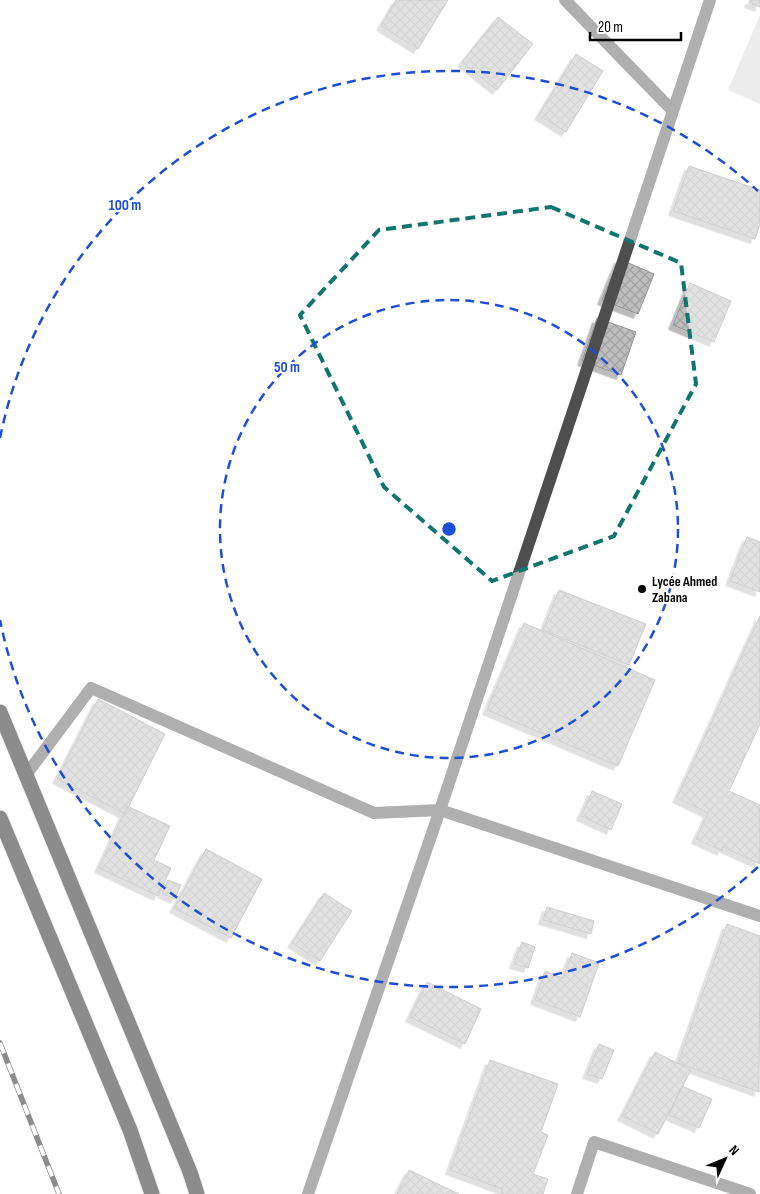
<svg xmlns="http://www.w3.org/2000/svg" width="760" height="1194" viewBox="0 0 760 1194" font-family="'Sofia Sans Condensed',sans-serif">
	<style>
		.green { fill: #d5d5d5 }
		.building { fill: url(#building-cross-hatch); stroke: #929292; filter: url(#shadow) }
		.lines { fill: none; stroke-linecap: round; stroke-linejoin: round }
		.highway-casing { stroke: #dbdbdb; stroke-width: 17 }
		.minor { stroke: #4e4e4e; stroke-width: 12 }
		.highway { stroke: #000; stroke-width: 15 }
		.rail-casing { stroke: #000; stroke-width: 5.5 }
		.rail { stroke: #fff; stroke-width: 4; stroke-dasharray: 11; stroke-linecap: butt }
		.marked { fill: none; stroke: #0f766e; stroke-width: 4; stroke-dasharray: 10 6; stroke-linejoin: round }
		.ring { fill: none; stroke: #1d4ed8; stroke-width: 2.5; stroke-dasharray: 9 6 }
		.poi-dot { fill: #000; stroke: #fff; stroke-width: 2 }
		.labels { text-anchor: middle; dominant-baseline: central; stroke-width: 4.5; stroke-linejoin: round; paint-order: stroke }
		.poi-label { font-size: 14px; font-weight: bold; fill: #000; stroke: #fff; text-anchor: start }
		.centre { fill: #1d4ed8; stroke: #fff; stroke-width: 2.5 }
		.ring-label { font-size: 15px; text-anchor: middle; font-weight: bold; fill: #1d4ed8; stroke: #fff; stroke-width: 4.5; stroke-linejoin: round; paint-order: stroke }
	</style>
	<defs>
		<pattern id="building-cross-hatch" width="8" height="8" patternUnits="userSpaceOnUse" patternTransform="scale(1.25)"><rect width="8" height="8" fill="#bebebe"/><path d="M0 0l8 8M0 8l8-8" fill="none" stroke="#a2a2a2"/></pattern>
		<filter id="shadow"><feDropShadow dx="-4.5" dy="4.5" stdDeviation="0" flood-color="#0004"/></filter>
	</defs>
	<rect width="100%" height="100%" fill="#fff"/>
	<path class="green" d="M 760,15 L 760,104 L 728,90 Z"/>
	<path class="building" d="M 396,0 L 448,0 L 418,49 L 381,26 Z
		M 750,0 L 760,0 L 760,7 L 749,3 Z
		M 498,17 L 533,44 L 497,90 L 462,62 Z
		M 576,54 L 603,71 L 566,132 L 539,115 Z
		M 689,166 L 760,190 L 760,224 L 755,239 L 673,211 Z
		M 619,259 L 654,274 L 638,314 L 602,300 Z
		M 690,283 L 731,301 L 714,342 L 673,325 Z
		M 597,318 L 636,332 L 621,375 L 582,361 Z
		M 747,537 L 760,542 L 760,592 L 730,581 Z
		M 559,590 L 646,624 L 629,665 L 543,630 Z
		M 760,616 L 760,724 L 729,791 L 760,805 L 760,864 L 723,847 L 722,851 L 696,839 L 708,813 L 677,798 Z
		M 524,623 L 655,680 L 618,766 L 487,710 Z
		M 98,699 L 165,734 L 125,814 L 57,779 Z
		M 592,791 L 622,804 L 611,830 L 581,816 Z
		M 127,806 L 170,826 L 154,860 L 171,868 L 158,896 L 99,868 Z
		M 206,849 L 262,879 L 231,938 L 174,908 Z
		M 168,880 L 181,885 L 175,899 L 162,893 Z
		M 324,893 L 352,911 L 320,961 L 292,943 Z
		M 547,907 L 594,921 L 591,934 L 543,920 Z
		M 727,924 L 760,936 L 759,1092 L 678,1063 Z
		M 522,942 L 535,947 L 528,968 L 514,964 Z
		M 572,953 L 599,963 L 580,1017 L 535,1000 L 545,971 L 563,978 Z
		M 427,982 L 481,1009 L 465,1044 L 410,1017 Z
		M 599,1044 L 614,1050 L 602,1079 L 587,1074 Z
		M 655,1052 L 691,1070 L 658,1134 L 622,1116 Z
		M 490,1060 L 558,1084 L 541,1132 L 548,1135 L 533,1174 L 548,1179 L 543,1194 L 504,1194 L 501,1193 L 502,1189 L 450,1170 Z
		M 682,1086 L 712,1099 L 699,1128 L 669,1115 Z
		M 409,1170 L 459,1194 L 397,1194 Z"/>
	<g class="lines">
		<g class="highway-casing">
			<path id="highway" d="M 0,712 L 190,1172 L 197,1194
				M 0,818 L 130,1130 L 152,1194"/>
		</g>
		<path class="minor" d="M 565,0 L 672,110
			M 26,775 L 91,688 L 374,813 L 440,810 L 710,0
			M 308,1194 L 440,810 L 760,916
			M 577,1194 L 594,1142 L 750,1194"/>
		<use href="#highway" class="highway"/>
		<g class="rail-casing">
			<path id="rail" d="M 0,1043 L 59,1194"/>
		</g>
		<use href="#rail" class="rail"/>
	</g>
	<path d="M0 0H760V1194H0ZM 551,207 L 681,263 L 696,384 L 614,536 L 492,581 L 384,487 L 300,315 L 379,230 Z" fill="#fff" fill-opacity=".55" fill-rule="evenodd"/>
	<path class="marked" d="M 551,207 L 681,263 L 696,384 L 614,536 L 492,581 L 384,487 L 300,315 L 379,230 Z"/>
	<g class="ring">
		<circle cx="449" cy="529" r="229"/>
		<path d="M758 867A458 458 0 0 1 0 620M0 438A458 458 0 0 1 758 191"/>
	</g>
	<circle class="poi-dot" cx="642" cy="589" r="5"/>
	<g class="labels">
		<g class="poi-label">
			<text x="652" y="581">Lycée Ahmed<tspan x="652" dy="16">Zabana</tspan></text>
		</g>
	</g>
	<circle cx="449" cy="529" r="8" class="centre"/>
	<g class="ring-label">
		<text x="125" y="210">100 m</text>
		<text x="287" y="372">50 m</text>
	</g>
	<g transform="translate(725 1159) rotate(46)" stroke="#ffffff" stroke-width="4" paint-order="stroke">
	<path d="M0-4L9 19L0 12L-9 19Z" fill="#000000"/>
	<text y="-8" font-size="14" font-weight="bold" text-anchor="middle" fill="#000000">N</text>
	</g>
	<path d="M590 32v8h91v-8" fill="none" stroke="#000000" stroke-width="2.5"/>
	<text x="598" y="32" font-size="15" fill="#000000" stroke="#ffffff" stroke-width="4" paint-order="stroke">20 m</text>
</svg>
